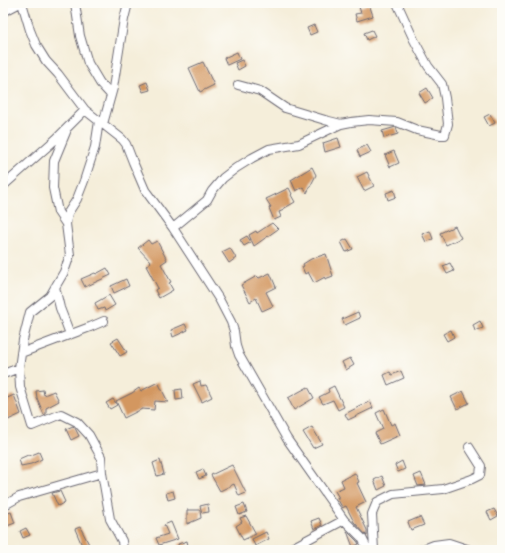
<svg xmlns="http://www.w3.org/2000/svg" width="505" height="553" viewBox="0 0 505 553" font-family="'Old Standard TT',serif">
	<style>
		.building { fill: #d39760 }
		.lines { fill: none; stroke-linecap: round; stroke-linejoin: round }
		.street-casing { stroke: #6c6973; stroke-width: 10 }
		.street { stroke: #fff; stroke-width: 8 }
	</style>
	<rect width="100%" height="100%" fill="#fdfcf7"/>
	<filter id="ink" filterUnits="userSpaceOnUse"><feTurbulence type="fractalNoise" baseFrequency=".025" numOctaves="2"/><feDisplacementMap in="SourceGraphic" scale="8" xChannelSelector="R" yChannelSelector="G"/><feConvolveMatrix kernelMatrix="1 2 1 2 8 2 1 2 1" color-interpolation-filters="sRGB"/></filter>
	<filter id="wash" filterUnits="userSpaceOnUse"><feTurbulence type="fractalNoise" baseFrequency=".012" numOctaves="4" result="noise"/><feDisplacementMap in="SourceGraphic" scale="16" xChannelSelector="R" yChannelSelector="G"/><feGaussianBlur stdDeviation="0.9" result="paint"/><feColorMatrix in="noise" values="0 0 0 0 0 0 0 0 0 0 0 0 0 0 0 0 0 1.4 0 .05"/><feComposite in="paint" operator="in"/></filter>
	<g filter="url(#wash)">
		<rect width="100%" height="100%" fill="#f5eeda"/>
		<g id="blocks">
			<path class="building" d="M 369,4 L 373,16 L 357,21 L 355,14 L 361,13 L 359,7 Z
				M 314,25 L 317,32 L 310,35 L 307,28 Z
				M 372,30 L 375,36 L 367,40 L 364,33 Z
				M 237,52 L 240,59 L 227,65 L 224,58 Z
				M 242,60 L 245,66 L 238,70 L 235,63 Z
				M 203,62 L 214,85 L 200,92 L 189,68 Z
				M 147,82 L 150,90 L 143,92 L 140,85 Z
				M 427,88 L 433,98 L 425,103 L 419,93 Z
				M 490,114 L 495,123 L 489,126 L 484,117 Z
				M 396,127 L 398,134 L 384,138 L 382,131 Z
				M 338,138 L 341,147 L 325,152 L 323,143 Z
				M 367,145 L 371,152 L 360,157 L 357,150 Z
				M 394,151 L 399,163 L 390,167 L 385,155 Z
				M 312,167 L 316,175 L 307,193 L 303,187 L 296,191 L 291,180 Z
				M 367,172 L 374,186 L 364,191 L 357,177 Z
				M 289,188 L 292,194 L 291,195 L 295,202 L 283,209 L 284,210 L 279,212 L 281,217 L 274,220 L 269,208 L 271,207 L 266,199 Z
				M 394,190 L 396,197 L 388,200 L 386,193 Z
				M 272,223 L 278,229 L 254,246 L 249,235 L 256,231 L 257,233 Z
				M 455,226 L 461,238 L 446,245 L 440,233 Z
				M 430,231 L 433,239 L 426,242 L 422,234 Z
				M 247,236 L 251,242 L 244,246 L 240,240 Z
				M 347,239 L 353,249 L 346,252 L 341,242 Z
				M 148,240 L 151,244 L 157,241 L 167,260 L 161,264 L 171,282 L 169,283 L 173,290 L 159,298 L 155,290 L 158,288 L 146,266 L 151,262 L 138,248 Z
				M 230,248 L 236,258 L 229,263 L 222,252 Z
				M 326,254 L 333,276 L 325,279 L 325,277 L 314,283 L 308,272 L 305,274 L 302,267 L 304,266 L 303,264 L 311,259 Z
				M 450,263 L 454,271 L 447,274 L 443,266 Z
				M 107,268 L 111,275 L 85,287 L 81,279 L 95,273 L 96,274 Z
				M 270,273 L 276,287 L 266,292 L 273,306 L 262,311 L 256,298 L 250,302 L 241,285 L 257,276 L 259,278 Z
				M 126,279 L 129,286 L 114,293 L 111,286 Z
				M 109,295 L 115,305 L 105,311 L 104,308 L 98,310 L 95,303 Z
				M 358,312 L 360,318 L 345,325 L 342,319 Z
				M 480,321 L 483,328 L 475,331 L 473,325 Z
				M 185,324 L 188,330 L 173,337 L 171,330 Z
				M 451,330 L 454,337 L 447,341 L 443,334 Z
				M 118,338 L 127,352 L 120,356 L 111,342 Z
				M 350,358 L 354,365 L 346,370 L 342,362 Z
				M 401,371 L 404,378 L 388,385 L 384,375 L 390,372 L 392,375 L 394,374 Z
				M 200,381 L 201,386 L 206,385 L 212,397 L 202,402 L 193,384 Z
				M 158,382 L 168,402 L 155,401 L 154,410 L 142,409 L 124,418 L 116,401 L 132,393 L 139,388 L 141,391 Z
				M 334,386 L 344,407 L 338,410 L 333,400 L 323,404 L 319,397 L 329,392 L 328,389 Z
				M 308,387 L 314,398 L 294,410 L 288,398 Z
				M 182,389 L 183,399 L 176,400 L 175,390 Z
				M 43,390 L 44,395 L 54,391 L 59,401 L 46,408 L 46,414 L 44,415 L 37,398 L 36,391 Z
				M 463,391 L 469,403 L 457,409 L 451,397 Z
				M 14,395 L 21,414 L 8,420 L 3,411 L 3,400 Z
				M 113,399 L 117,405 L 110,409 L 106,403 Z
				M 370,401 L 373,408 L 348,420 L 345,414 Z
				M 384,409 L 391,425 L 395,423 L 400,435 L 380,444 L 375,433 L 383,429 L 376,413 Z
				M 73,426 L 75,428 L 79,436 L 71,440 L 66,429 Z
				M 312,427 L 322,444 L 313,448 L 303,432 Z
				M 39,452 L 42,459 L 31,464 L 21,466 L 19,459 L 28,455 L 29,456 Z
				M 160,460 L 164,474 L 157,476 L 153,463 Z
				M 402,461 L 405,469 L 398,472 L 395,465 Z
				M 232,465 L 246,493 L 239,496 L 234,484 L 220,491 L 211,475 Z
				M 203,469 L 206,476 L 199,479 L 196,472 Z
				M 355,473 L 359,482 L 357,483 L 366,502 L 356,507 L 367,530 L 367,536 L 354,522 L 346,506 L 342,508 L 342,507 L 337,498 L 339,498 L 335,491 L 344,487 L 341,480 Z
				M 421,473 L 426,485 L 418,486 L 414,476 Z
				M 382,476 L 386,486 L 378,490 L 374,480 Z
				M 60,491 L 65,502 L 58,506 L 52,493 Z
				M 173,491 L 175,498 L 168,500 L 166,493 Z
				M 208,504 L 209,512 L 202,513 L 200,506 Z
				M 244,504 L 247,512 L 239,515 L 236,507 Z
				M 494,509 L 498,516 L 491,520 L 487,512 Z
				M 187,510 L 200,510 L 201,518 L 187,524 Z
				M 11,512 L 15,523 L 7,526 L 5,522 L 3,523 L 3,515 Z
				M 246,516 L 256,534 L 243,540 L 236,526 L 242,522 L 240,518 Z
				M 420,517 L 424,525 L 411,530 L 408,522 Z
				M 319,518 L 322,525 L 314,529 L 311,521 Z
				M 171,522 L 178,539 L 159,545 L 156,538 L 168,534 L 164,525 Z
				M 80,527 L 92,550 L 84,550 L 75,529 Z
				M 26,528 L 30,535 L 23,538 L 20,531 Z
				M 347,531 L 357,541 L 359,544 L 353,547 Z
				M 266,532 L 269,539 L 255,546 L 252,539 Z
				M 187,541 L 189,550 L 180,550 L 178,544 Z"/>
		</g>
	</g>
	<g filter="url(#ink)">
		<use href="#blocks" fill-opacity="0" stroke="#6c6973" stroke-width="1"/>
		<g class="lines">
			<g class="street-casing">
				<path id="street" d="M 22,3 L 30,30 L 36,45 L 46,61 L 58,74 L 85,110 L 108,128 L 122,139 L 126,144 L 133,162 L 145,190 L 173,228 L 219,299 L 231,322 L 234,331 L 236,346 L 239,355 L 287,439 L 344,520 L 362,538 L 368,550
					M 75,3 L 80,36 L 88,63 L 100,83 L 111,95
					M 3,12 L 20,3
					M 238,85 L 260,91 L 285,108 L 325,120 L 341,124 L 351,122 L 369,120 L 397,122 L 417,130 L 441,135 L 445,135 L 448,124 L 445,98 L 442,84 L 428,66 L 414,40 L 397,3
					M 99,121 L 95,147 L 84,181 L 77,199 L 68,213 L 66,224 L 70,255 L 64,272 L 50,296 L 30,312 L 23,340 L 19,368 L 20,387 L 32,426 L 61,414 L 77,422 L 89,435 L 101,457 L 102,473 L 110,519 L 122,541 L 123,550
					M 103,124 L 113,88 L 124,19 L 128,3
					M 66,132 L 54,161 L 53,188 L 58,212 L 66,224
					M 3,186 L 56,139 L 85,110
					M 173,228 L 207,200 L 212,191 L 223,178 L 236,168 L 252,158 L 269,149 L 299,144 L 341,124
					M 55,287 L 60,308 L 70,334
					M 21,353 L 90,327 L 104,321
					M 3,373 L 6,373 L 19,368
					M 3,506 L 19,497 L 102,473
					M 288,550 L 344,520
					M 374,550 L 372,514 L 377,502 L 393,494 L 443,489 L 472,479 L 480,475 L 481,466 L 469,447
					M 421,550 L 434,545 L 449,543 L 470,550"/>
			</g>
			<use href="#street" class="street"/>
		</g>
	</g>
	<rect width="505" height="553" fill="none" stroke="#fdfcf7" stroke-width="16"/>
</svg>
